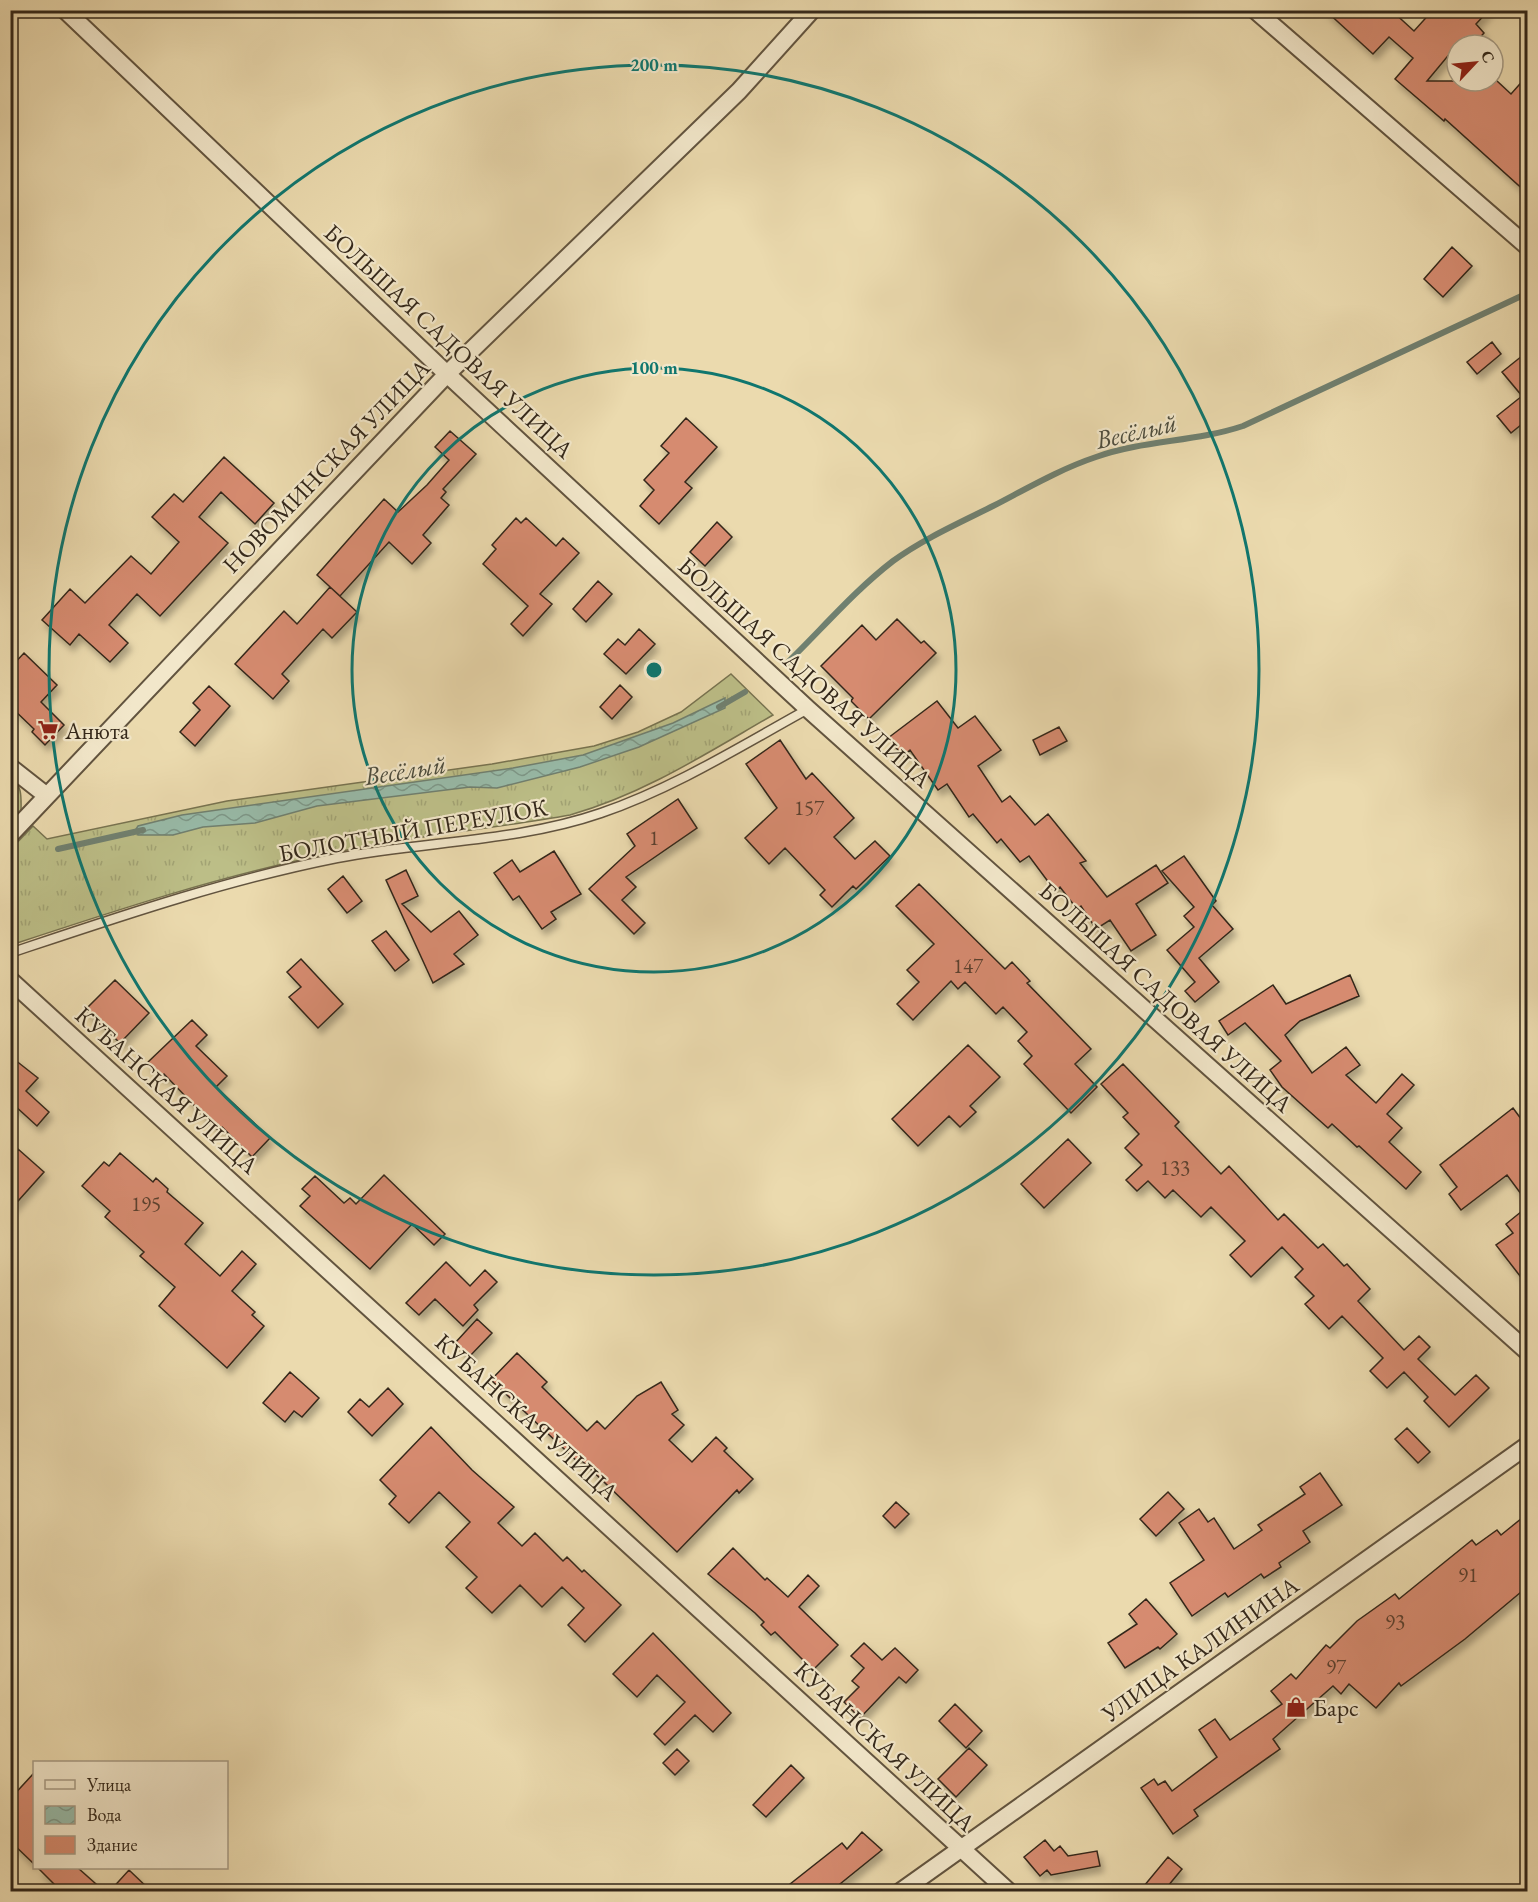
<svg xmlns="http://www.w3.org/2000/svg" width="1538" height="1902" viewBox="0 0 1538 1902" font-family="'EB Garamond',serif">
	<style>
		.grass { fill: url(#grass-tufts); stroke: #787350; stroke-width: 1.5 }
		.water { fill: url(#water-waves); stroke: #708070; stroke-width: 1.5 }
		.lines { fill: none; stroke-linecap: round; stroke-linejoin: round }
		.stream { stroke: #708070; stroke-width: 6 }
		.building { fill: #d68b6f; stroke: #34281a; stroke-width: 1.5; filter: url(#shadow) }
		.lane-casing { stroke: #62543f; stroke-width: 11 }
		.street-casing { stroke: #62543f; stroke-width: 20 }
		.lane { stroke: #f2e7ca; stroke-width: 8 }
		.street { stroke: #f2e7ca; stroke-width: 16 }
		.ring { fill: none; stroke: #0f766e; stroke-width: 3 }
		.labels { text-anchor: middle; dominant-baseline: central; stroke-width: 4.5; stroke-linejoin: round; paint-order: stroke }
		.number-label { font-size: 21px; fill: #5c412f }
		.street-label { font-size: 24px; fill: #34281a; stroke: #f2e7ca }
		.poi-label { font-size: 24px; fill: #34281a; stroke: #f2e7ca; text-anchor: start }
		.water-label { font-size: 26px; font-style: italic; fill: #4d4d3e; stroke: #f2e7ca }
		.centre { fill: #0f766e; stroke: #f2e7ca; stroke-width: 3 }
		.ring-label { font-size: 18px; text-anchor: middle; font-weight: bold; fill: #0f766e; stroke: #f2e7ca; stroke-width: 4.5; stroke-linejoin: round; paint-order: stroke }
	</style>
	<defs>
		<pattern id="grass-tufts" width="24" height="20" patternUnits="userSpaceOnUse" patternTransform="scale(1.5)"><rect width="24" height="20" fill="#bcbe87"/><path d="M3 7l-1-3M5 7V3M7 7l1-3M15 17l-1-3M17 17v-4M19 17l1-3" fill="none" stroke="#a2a374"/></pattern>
		<pattern id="water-waves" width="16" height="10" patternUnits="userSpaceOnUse" patternTransform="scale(1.5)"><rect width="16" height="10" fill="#98bba9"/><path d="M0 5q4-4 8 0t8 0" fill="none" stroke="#7d9889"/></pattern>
		<filter id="shadow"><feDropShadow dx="3.5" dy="6" stdDeviation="3" flood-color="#0004"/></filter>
	</defs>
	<rect width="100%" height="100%" fill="#ebdaae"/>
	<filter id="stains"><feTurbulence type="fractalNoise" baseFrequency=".00333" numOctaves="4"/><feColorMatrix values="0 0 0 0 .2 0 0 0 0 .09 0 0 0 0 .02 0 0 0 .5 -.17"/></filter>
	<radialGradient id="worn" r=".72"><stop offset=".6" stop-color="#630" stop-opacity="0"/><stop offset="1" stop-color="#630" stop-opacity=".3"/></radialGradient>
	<path class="grass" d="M 731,674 L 773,715 C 707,753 644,794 570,815 C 492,829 411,836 333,853 C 223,875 117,910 11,945 L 10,850 L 33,826 L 47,839 L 227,801 L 492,764 L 594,746 L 638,732 L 681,712 Z
		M 11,776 C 23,787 21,798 21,814 L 11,825 Z"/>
	<path class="water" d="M 725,698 L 725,708 L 639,747 L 580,767 L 497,788 L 470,787 L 317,806 L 255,823 L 203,827 L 173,835 L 138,835 L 136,829 L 138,826 L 182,815 L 513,768 L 583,755 L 673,723 Z"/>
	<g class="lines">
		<path class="stream" d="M 787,663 C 822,629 854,591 893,561 C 923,539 959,523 993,506 C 1026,489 1060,469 1096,457 C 1144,440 1195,442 1243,426 L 1528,293
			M 719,707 L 745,692
			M 58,849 L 143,830"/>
	</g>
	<path class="building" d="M 1325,10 L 1391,10 L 1414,31 L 1433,10 L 1489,10 L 1476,24 L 1484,33 L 1473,45 L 1457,45 L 1427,81 L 1497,81 L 1511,94 L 1527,76 L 1527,193 L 1445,119 L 1444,121 L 1395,79 L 1413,58 L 1389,37 L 1373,54 Z
		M 1452,247 L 1472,266 L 1443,297 L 1424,279 Z
		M 1492,342 L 1501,354 L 1477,374 L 1467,362 Z
		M 1527,352 L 1527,420 L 1511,433 L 1497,416 L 1522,396 L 1502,372 Z
		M 686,418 L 717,447 L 685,482 L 692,488 L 659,524 L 640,506 L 654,490 L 644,480 L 669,453 L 661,446 Z
		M 450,431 L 476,454 L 443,489 L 446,492 L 441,498 L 449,505 L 423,535 L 431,543 L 412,564 L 389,542 L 340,596 L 317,575 L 384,499 L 398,512 L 427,485 L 449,460 L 435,447 Z
		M 224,457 L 274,503 L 255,524 L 221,492 L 199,517 L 228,543 L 160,616 L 137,594 L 109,625 L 128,643 L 110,662 L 79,634 L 70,645 L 42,620 L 70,589 L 85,603 L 131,556 L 151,574 L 179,542 L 152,517 L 174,494 L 183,502 Z
		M 516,518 L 521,523 L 526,518 L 556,546 L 563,538 L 579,553 L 540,594 L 552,604 L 523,636 L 511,624 L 528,606 L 483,564 L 496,549 L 492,545 Z
		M 717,522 L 732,537 L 705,566 L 690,552 Z
		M 598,581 L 612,594 L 586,622 L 573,609 Z
		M 330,587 L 357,612 L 332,638 L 323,629 L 282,674 L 289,681 L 273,699 L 235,664 L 284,611 L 297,624 Z
		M 897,619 L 921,643 L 924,641 L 936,653 L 869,719 L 851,701 L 853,698 L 821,666 L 862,625 L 876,640 Z
		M 639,629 L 655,644 L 626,674 L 604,654 L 618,639 L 625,645 Z
		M 24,653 L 57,685 L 41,702 L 64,725 L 45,745 L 32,732 L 34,729 L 10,706 L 10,668 Z
		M 620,685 L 632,697 L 612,719 L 600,707 Z
		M 209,686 L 230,706 L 195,746 L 180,732 L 200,710 L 193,703 Z
		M 937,701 L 958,728 L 975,716 L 1001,750 L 978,766 L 1002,802 L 1010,796 L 1035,825 L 1048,814 L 1086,861 L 1080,863 L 1107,897 L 1156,865 L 1168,883 L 1136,904 L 1156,935 L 1131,951 L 1110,920 L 1096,929 L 1081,906 L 1077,909 L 1060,887 L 1055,891 L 1029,856 L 1020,862 L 1001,839 L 997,843 L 973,814 L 969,817 L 947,784 L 938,790 L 910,750 L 903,756 L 888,738 Z
		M 1059,727 L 1067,741 L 1040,755 L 1033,740 Z
		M 780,740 L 806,779 L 812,773 L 854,818 L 834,837 L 855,859 L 875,841 L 890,856 L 856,889 L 853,886 L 832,907 L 820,895 L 825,890 L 785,848 L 769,864 L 745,838 L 777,808 L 746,764 Z
		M 678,799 L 697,828 L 626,877 L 636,887 L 622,900 L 645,923 L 634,934 L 589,889 L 635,846 L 627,834 Z
		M 554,851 L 581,894 L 551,912 L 556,919 L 542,929 L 519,896 L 513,900 L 494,873 L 512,860 L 520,872 Z
		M 1184,856 L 1216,901 L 1212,905 L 1233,929 L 1199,958 L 1219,982 L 1195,1002 L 1185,991 L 1195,982 L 1167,950 L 1194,927 L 1184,916 L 1194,907 L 1162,871 Z
		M 406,870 L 418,896 L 402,904 L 431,932 L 459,911 L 478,935 L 454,954 L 464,964 L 433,983 L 386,880 Z
		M 343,876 L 362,901 L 347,913 L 328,889 Z
		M 919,884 L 1005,969 L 1012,962 L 1030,981 L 1027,983 L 1091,1049 L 1075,1064 L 1097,1087 L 1071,1113 L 1024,1064 L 1032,1056 L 1018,1041 L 1027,1032 L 1003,1007 L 996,1014 L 965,982 L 958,989 L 951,981 L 913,1020 L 897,1004 L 919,982 L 907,970 L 934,944 L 896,906 Z
		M 386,931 L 409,960 L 395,971 L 372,941 Z
		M 301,959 L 343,1004 L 318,1028 L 289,997 L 301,987 L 287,972 Z
		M 1350,975 L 1359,996 L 1300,1021 L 1285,1035 L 1312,1073 L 1346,1047 L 1360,1065 L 1346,1075 L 1376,1103 L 1402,1074 L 1414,1085 L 1387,1114 L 1402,1128 L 1389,1142 L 1421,1172 L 1406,1189 L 1359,1146 L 1357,1147 L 1332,1124 L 1328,1128 L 1282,1087 L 1270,1070 L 1281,1061 L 1245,1023 L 1228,1035 L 1219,1021 L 1273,985 L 1286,1004 Z
		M 115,980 L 149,1013 L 120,1043 L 85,1010 Z
		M 192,1020 L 207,1035 L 196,1046 L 227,1076 L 216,1087 L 270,1138 L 252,1157 L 222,1127 L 218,1130 L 164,1074 L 161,1077 L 147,1063 Z
		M 968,1045 L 1000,1077 L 970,1106 L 976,1112 L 960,1127 L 949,1116 L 918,1146 L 892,1119 Z
		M 10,1056 L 38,1078 L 26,1091 L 49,1112 L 37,1126 L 14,1105 L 10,1109 Z
		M 1123,1064 L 1179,1122 L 1175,1126 L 1221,1174 L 1229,1166 L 1278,1220 L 1284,1214 L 1318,1248 L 1323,1244 L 1344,1266 L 1347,1264 L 1370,1289 L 1358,1301 L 1404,1350 L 1419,1336 L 1430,1347 L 1418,1359 L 1455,1395 L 1476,1375 L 1489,1388 L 1449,1427 L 1424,1401 L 1428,1397 L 1404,1372 L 1387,1388 L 1370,1371 L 1383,1358 L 1342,1316 L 1329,1329 L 1305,1304 L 1314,1296 L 1295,1277 L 1303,1269 L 1282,1247 L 1251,1277 L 1230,1255 L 1245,1241 L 1211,1207 L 1201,1217 L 1173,1190 L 1165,1198 L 1148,1181 L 1137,1191 L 1126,1180 L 1142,1165 L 1125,1148 L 1139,1134 L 1123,1117 L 1128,1113 L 1101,1084 Z
		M 1513,1108 L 1527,1127 L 1527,1202 L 1507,1175 L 1461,1210 L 1449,1194 L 1457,1187 L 1440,1165 Z
		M 1068,1139 L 1091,1163 L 1044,1208 L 1021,1184 Z
		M 18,1149 L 44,1172 L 10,1210 L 10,1158 Z
		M 120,1153 L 153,1182 L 156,1178 L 168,1189 L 167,1192 L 203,1223 L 185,1244 L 220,1276 L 242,1251 L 256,1264 L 232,1291 L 255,1312 L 252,1315 L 264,1326 L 227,1368 L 159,1306 L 175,1287 L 140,1256 L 144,1252 L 105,1217 L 110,1211 L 82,1186 L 104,1162 L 109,1166 Z
		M 384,1175 L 445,1234 L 434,1245 L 412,1224 L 370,1269 L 300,1206 L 310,1196 L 302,1189 L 315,1176 L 344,1203 L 350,1198 L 356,1204 Z
		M 1527,1207 L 1527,1285 L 1496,1245 L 1513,1233 L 1506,1224 Z
		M 446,1262 L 470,1286 L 485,1270 L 497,1282 L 474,1305 L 478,1310 L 463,1326 L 435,1299 L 419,1315 L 406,1303 Z
		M 477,1319 L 492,1333 L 469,1357 L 455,1343 Z
		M 517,1353 L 547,1382 L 542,1387 L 587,1431 L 597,1421 L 605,1429 L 637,1396 L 661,1382 L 678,1410 L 672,1414 L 684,1425 L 669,1440 L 692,1462 L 716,1437 L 727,1448 L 724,1451 L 753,1479 L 739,1493 L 737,1490 L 677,1552 L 582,1461 L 579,1463 L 491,1380 Z
		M 290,1372 L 319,1398 L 302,1417 L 294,1411 L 285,1422 L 263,1403 Z
		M 388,1388 L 403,1404 L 372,1436 L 348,1412 L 360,1399 L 369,1407 Z
		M 431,1427 L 472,1470 L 514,1507 L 498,1523 L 522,1546 L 535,1533 L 563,1561 L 567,1557 L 582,1572 L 584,1570 L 621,1605 L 585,1642 L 568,1625 L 584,1608 L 562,1587 L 542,1607 L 520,1585 L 492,1613 L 466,1588 L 477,1577 L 446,1547 L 470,1522 L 439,1492 L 409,1523 L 389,1504 L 396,1496 L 380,1480 Z
		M 1407,1428 L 1430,1452 L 1418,1463 L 1395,1439 Z
		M 1320,1473 L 1342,1505 L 1303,1531 L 1310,1542 L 1279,1563 L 1281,1567 L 1264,1578 L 1261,1574 L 1228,1597 L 1225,1593 L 1192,1616 L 1170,1583 L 1204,1560 L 1179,1523 L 1199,1509 L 1208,1522 L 1214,1518 L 1234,1549 L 1262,1530 L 1258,1525 L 1305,1494 L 1300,1487 Z
		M 1168,1492 L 1184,1509 L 1156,1536 L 1140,1519 Z
		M 896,1502 L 909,1514 L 895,1528 L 883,1516 Z
		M 1527,1514 L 1527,1587 L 1465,1639 L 1401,1686 L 1399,1683 L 1376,1708 L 1349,1684 L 1341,1694 L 1333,1686 L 1273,1739 L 1280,1749 L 1194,1810 L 1198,1816 L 1173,1834 L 1141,1788 L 1154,1779 L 1158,1785 L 1165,1781 L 1172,1791 L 1217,1757 L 1199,1730 L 1215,1719 L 1230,1740 L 1282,1704 L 1271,1691 L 1291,1674 L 1296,1679 L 1326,1645 L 1330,1648 L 1357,1621 L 1395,1594 L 1399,1599 L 1472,1540 L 1476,1545 L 1497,1530 L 1501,1535 Z
		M 733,1548 L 765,1580 L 767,1578 L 788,1597 L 808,1575 L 819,1586 L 799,1607 L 838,1645 L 813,1670 L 775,1632 L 771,1635 L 761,1625 L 764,1622 L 755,1613 L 708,1574 Z
		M 1146,1599 L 1177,1634 L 1160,1649 L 1158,1647 L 1125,1668 L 1108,1643 L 1137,1624 L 1129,1614 Z
		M 653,1633 L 731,1713 L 713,1732 L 695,1715 L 665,1745 L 654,1734 L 685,1702 L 657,1675 L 637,1697 L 613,1674 Z
		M 864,1643 L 882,1660 L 895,1648 L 918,1670 L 906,1683 L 899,1677 L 860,1718 L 844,1702 L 859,1687 L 852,1681 L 864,1668 L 851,1656 Z
		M 955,1704 L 982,1731 L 966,1748 L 939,1721 Z
		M 969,1748 L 987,1765 L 956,1797 L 938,1779 Z
		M 677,1749 L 689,1761 L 675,1775 L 663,1763 Z
		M 791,1765 L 804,1778 L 766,1817 L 753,1805 Z
		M 34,1773 L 34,1864 L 10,1841 L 10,1799 Z
		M 862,1832 L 882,1850 L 830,1892 L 780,1892 L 842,1843 L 847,1849 Z
		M 1045,1840 L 1054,1851 L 1060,1846 L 1068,1856 L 1097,1851 L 1100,1866 L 1051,1875 L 1047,1870 L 1040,1876 L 1024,1857 Z
		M 1168,1857 L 1182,1869 L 1163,1892 L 1139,1892 Z
		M 38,1868 L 78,1868 L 105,1892 L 62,1892 Z
		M 129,1870 L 152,1892 L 109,1892 Z"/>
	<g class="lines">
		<g class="lane-casing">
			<path id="lane" d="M 10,953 C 118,917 226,880 337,858 C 424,841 517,842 601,813 C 674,788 741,746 808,709"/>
		</g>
		<g class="street-casing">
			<path id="street" d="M 65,10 L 447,374 L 808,709 L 1528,1352
				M 1255,10 L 1528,247
				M 10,767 L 47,796
				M 10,835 L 447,374 L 739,91 L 812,10
				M 10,980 L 1009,1892
				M 900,1892 L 1528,1445"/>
		</g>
		<use href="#lane" class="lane"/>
		<use href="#street" class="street"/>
	</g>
	<g class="ring">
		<circle cx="654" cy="670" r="302"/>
		<circle cx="654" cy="670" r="605"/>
	</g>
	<defs>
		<g id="supermarket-bare" transform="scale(1.62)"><path d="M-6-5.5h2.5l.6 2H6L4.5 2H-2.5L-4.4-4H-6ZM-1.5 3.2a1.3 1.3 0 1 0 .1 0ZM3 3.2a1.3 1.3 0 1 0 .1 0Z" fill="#8f2418" stroke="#f2e7ca" stroke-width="2.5" paint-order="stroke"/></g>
		<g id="shop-bare" transform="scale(1.62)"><path d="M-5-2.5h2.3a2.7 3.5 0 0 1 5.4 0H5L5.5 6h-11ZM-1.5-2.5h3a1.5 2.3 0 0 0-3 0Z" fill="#8f2418" stroke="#f2e7ca" stroke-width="2.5" paint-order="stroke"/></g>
	</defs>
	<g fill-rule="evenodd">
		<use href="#supermarket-bare" x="48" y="730"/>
		<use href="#shop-bare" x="1296" y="1707"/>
	</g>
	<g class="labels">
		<g class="number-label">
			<text x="809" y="807">157</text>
			<text x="654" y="837">1</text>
			<text x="968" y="965">147</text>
			<text x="1175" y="1167">133</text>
			<text x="146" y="1203">195</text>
			<text x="1468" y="1574">91</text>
			<text x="1395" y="1621">93</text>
			<text x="1336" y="1666">97</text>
		</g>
		<g class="street-label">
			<text transform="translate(449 341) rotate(43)">БОЛЬШАЯ САДОВАЯ УЛИЦА</text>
			<text transform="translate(326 466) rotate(-46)">НОВОМИНСКАЯ УЛИЦА</text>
			<text transform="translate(805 672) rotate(42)">БОЛЬШАЯ САДОВАЯ УЛИЦА</text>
			<text transform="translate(413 830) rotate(-10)">БОЛОТНЫЙ ПЕРЕУЛОК</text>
			<text transform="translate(1166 997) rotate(42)">БОЛЬШАЯ САДОВАЯ УЛИЦА</text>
			<text transform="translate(167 1090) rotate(42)">КУБАНСКАЯ УЛИЦА</text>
			<text transform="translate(527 1417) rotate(42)">КУБАНСКАЯ УЛИЦА</text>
			<text transform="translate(1200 1649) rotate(-35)">УЛИЦА КАЛИНИНА</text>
			<text transform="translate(885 1746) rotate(43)">КУБАНСКАЯ УЛИЦА</text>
		</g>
		<g class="poi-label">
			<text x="65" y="730">Анюта</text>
			<text x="1313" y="1707">Барс</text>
		</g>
		<g class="water-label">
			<text transform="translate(1136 431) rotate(-13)">Весёлый</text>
			<text transform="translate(405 770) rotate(-9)">Весёлый</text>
		</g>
	</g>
	<circle cx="654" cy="670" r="9" class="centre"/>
	<g class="ring-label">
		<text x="654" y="71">200 m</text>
		<text x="654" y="374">100 m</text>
	</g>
	<rect width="1538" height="1902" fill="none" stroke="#ebdaae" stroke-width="36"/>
	<rect x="12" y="12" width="1514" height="1878" fill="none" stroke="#34281a" stroke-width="3"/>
	<rect x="18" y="18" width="1502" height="1866" fill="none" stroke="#34281a" stroke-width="1.5"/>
	<rect x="33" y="1761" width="195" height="108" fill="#f2e7ca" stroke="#a69b84" stroke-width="1.5"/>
	<rect x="45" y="1780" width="30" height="9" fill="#f2e7ca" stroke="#a69b84" stroke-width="1.5"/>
	<text x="87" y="1791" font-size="18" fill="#34281a">Улица</text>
	<rect x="45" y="1806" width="30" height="18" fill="url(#water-waves)" stroke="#a69b84" stroke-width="1.5"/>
	<text x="87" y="1821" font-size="18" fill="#34281a">Вода</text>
	<rect x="45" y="1836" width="30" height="18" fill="#d68b6f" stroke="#a69b84" stroke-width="1.5"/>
	<text x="87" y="1851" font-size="18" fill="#34281a">Здание</text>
	<g transform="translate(1475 63) rotate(64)"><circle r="28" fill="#f2e7ca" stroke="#a69b84" stroke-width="1.5"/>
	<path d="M0-4.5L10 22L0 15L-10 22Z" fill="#8f2418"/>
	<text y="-9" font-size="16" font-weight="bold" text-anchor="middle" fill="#34281a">С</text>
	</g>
	<rect width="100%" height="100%" filter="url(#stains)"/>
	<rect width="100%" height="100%" fill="url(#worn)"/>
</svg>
